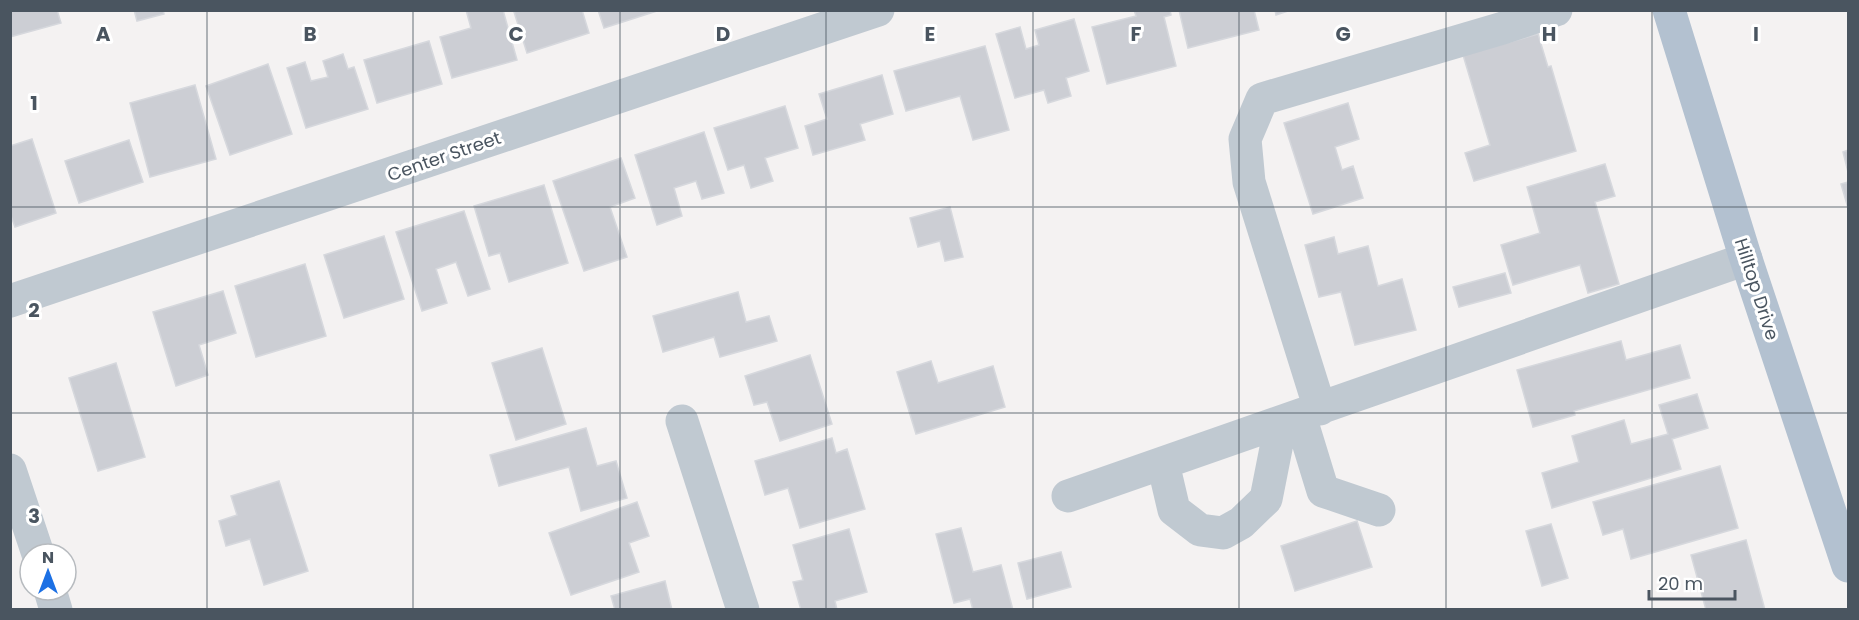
<svg xmlns="http://www.w3.org/2000/svg" width="1859" height="620" viewBox="0 0 1859 620" font-family="Poppins,sans-serif">
	<style>
		.building { fill: #ccced4; stroke: #d6d8dd; stroke-width: 1.5 }
		.lines { fill: none; stroke-linecap: round; stroke-linejoin: round }
		.minor { stroke: #c0c9d1; stroke-width: 33 }
		.major { stroke: #b3c1d0; stroke-width: 33 }
		.grid { fill: none; stroke: #4a5560; stroke-width: 1.5; stroke-opacity: 0.55 }
		.labels { text-anchor: middle; dominant-baseline: central; stroke-width: 6; stroke-linejoin: round; paint-order: stroke }
		.street-label { font-size: 18px; fill: #4a5560; stroke: #fff }
		.grid-label { font-size: 20px; text-anchor: middle; font-weight: bold; fill: #4a5560; stroke: #fff; stroke-width: 6; stroke-linejoin: round; paint-order: stroke }
	</style>
	<rect width="100%" height="100%" fill="#f4f2f2"/>
	<path class="building" d="M 10,10 L 57,10 L 61,23 L 10,37 Z
		M 134,10 L 163,10 L 164,14 L 137,21 Z
		M 466,10 L 503,10 L 517,60 L 452,78 L 440,37 L 471,28 Z
		M 520,10 L 582,10 L 589,33 L 527,53 L 514,12 Z
		M 598,10 L 660,10 L 604,28 Z
		M 1134,10 L 1170,10 L 1171,15 L 1164,17 L 1176,66 L 1107,84 L 1092,27 L 1136,16 Z
		M 1179,10 L 1254,10 L 1259,30 L 1188,48 Z
		M 1275,10 L 1291,10 L 1276,15 Z
		M 1074,19 L 1089,71 L 1066,78 L 1071,96 L 1048,103 L 1044,90 L 1015,98 L 996,34 L 1020,27 L 1026,49 L 1039,45 L 1035,30 Z
		M 1538,34 L 1548,67 L 1551,66 L 1576,151 L 1474,181 L 1465,153 L 1490,145 L 1463,55 Z
		M 429,41 L 442,84 L 377,103 L 364,60 Z
		M 985,46 L 1009,130 L 973,140 L 960,96 L 906,111 L 894,71 Z
		M 343,54 L 348,69 L 354,67 L 368,109 L 306,128 L 287,68 L 305,62 L 311,81 L 328,77 L 323,61 Z
		M 268,64 L 292,134 L 230,155 L 206,86 Z
		M 882,75 L 893,114 L 860,124 L 865,140 L 813,155 L 805,126 L 827,119 L 819,94 Z
		M 195,85 L 216,159 L 150,177 L 130,103 Z
		M 1348,103 L 1359,139 L 1335,147 L 1342,170 L 1353,166 L 1363,198 L 1313,214 L 1284,123 Z
		M 785,106 L 798,148 L 765,158 L 773,181 L 751,188 L 744,165 L 728,170 L 714,128 Z
		M 704,132 L 724,193 L 702,199 L 696,181 L 674,188 L 682,216 L 657,225 L 635,155 Z
		M 32,139 L 56,213 L 15,227 L 10,213 L 10,146 Z
		M 129,140 L 143,182 L 79,203 L 65,161 Z
		M 1848,150 L 1848,172 L 1843,152 Z
		M 621,158 L 635,198 L 610,207 L 627,257 L 584,271 L 553,181 Z
		M 1605,164 L 1615,196 L 1595,202 L 1619,284 L 1588,293 L 1580,265 L 1513,285 L 1501,245 L 1540,233 L 1527,187 Z
		M 1848,182 L 1848,208 L 1841,184 Z
		M 544,185 L 568,263 L 509,282 L 500,253 L 489,256 L 474,206 Z
		M 950,207 L 963,257 L 945,261 L 940,241 L 918,247 L 910,218 Z
		M 464,211 L 490,289 L 468,296 L 456,262 L 436,269 L 447,303 L 422,311 L 396,232 Z
		M 384,236 L 404,299 L 344,318 L 324,255 Z
		M 1334,237 L 1338,254 L 1368,246 L 1378,286 L 1402,279 L 1416,330 L 1355,345 L 1341,292 L 1319,297 L 1305,245 Z
		M 305,264 L 326,336 L 256,357 L 235,286 Z
		M 1505,273 L 1511,293 L 1459,307 L 1453,287 Z
		M 223,291 L 236,333 L 199,345 L 208,375 L 176,386 L 153,312 Z
		M 738,292 L 746,322 L 769,316 L 777,341 L 720,357 L 714,337 L 663,352 L 653,316 Z
		M 1621,341 L 1626,360 L 1680,345 L 1690,378 L 1574,411 L 1575,415 L 1533,427 L 1517,370 Z
		M 542,348 L 566,424 L 516,440 L 492,363 Z
		M 810,355 L 832,424 L 780,441 L 767,402 L 754,405 L 745,376 Z
		M 931,361 L 938,383 L 993,366 L 1005,407 L 916,434 L 897,372 Z
		M 116,363 L 145,457 L 98,471 L 69,378 Z
		M 1697,394 L 1708,428 L 1672,439 L 1681,469 L 1552,508 L 1542,473 L 1579,462 L 1572,436 L 1624,420 L 1631,444 L 1668,434 L 1659,405 Z
		M 586,428 L 597,466 L 616,461 L 627,498 L 581,511 L 569,467 L 499,486 L 490,455 Z
		M 832,438 L 836,453 L 847,449 L 865,509 L 800,528 L 788,488 L 765,495 L 755,461 Z
		M 1720,466 L 1738,528 L 1631,559 L 1623,529 L 1603,535 L 1593,502 Z
		M 279,481 L 308,571 L 264,585 L 250,539 L 226,546 L 219,521 L 237,515 L 231,496 Z
		M 637,502 L 649,536 L 629,543 L 639,572 L 571,595 L 549,533 Z
		M 1357,521 L 1372,567 L 1295,591 L 1281,546 Z
		M 1551,524 L 1568,578 L 1542,586 L 1526,531 Z
		M 961,528 L 973,572 L 1001,565 L 1013,610 L 973,610 L 970,599 L 954,603 L 936,534 Z
		M 849,529 L 867,592 L 835,601 L 837,610 L 801,610 L 793,582 L 803,580 L 793,545 Z
		M 1746,540 L 1765,610 L 1706,610 L 1691,555 Z
		M 1061,552 L 1071,587 L 1027,599 L 1018,563 Z
		M 665,581 L 672,610 L 615,610 L 611,596 Z"/>
	<g class="lines">
		<path class="minor" d="M 10,301 L 878,10
			M 1320,409 L 1249,182 L 1245,139 L 1262,99 L 1503,28 L 1556,10
			M 1300,416 L 1323,491 L 1379,510
			M 682,421 L 743,610
			M 1163,463 L 1174,510 L 1200,530 L 1223,533 L 1241,523 L 1266,499 L 1281,423
			M 10,470 L 38,554
			M 1068,496 L 1746,259
			M 50,590 L 56,610"/>
		<path class="major" d="M 1669,10 L 1746,259 L 1848,566"/>
	</g>
	<path class="grid" d="M 207,10 L 207,610M 413,10 L 413,610M 620,10 L 620,610M 826,10 L 826,610M 1033,10 L 1033,610M 1239,10 L 1239,610M 1446,10 L 1446,610M 1652,10 L 1652,610M 10,207 L 1848,207M 10,413 L 1848,413"/>
	<g class="labels">
		<g class="street-label">
			<text transform="translate(444 156) rotate(-19)">Center Street</text>
			<text transform="translate(1757 289) rotate(72)">Hilltop Drive</text>
		</g>
	</g>
	<g class="grid-label">
		<text x="103" y="41">A</text>
		<text x="310" y="41">B</text>
		<text x="516" y="41">C</text>
		<text x="723" y="41">D</text>
		<text x="930" y="41">E</text>
		<text x="1136" y="41">F</text>
		<text x="1343" y="41">G</text>
		<text x="1549" y="41">H</text>
		<text x="1756" y="41">I</text>
		<text x="34" y="110">1</text>
		<text x="34" y="317">2</text>
		<text x="34" y="523">3</text>
	</g>
	<rect width="1859" height="620" fill="none" stroke="#4a5560" stroke-width="24"/>
	<g transform="translate(48 572)"><circle r="28" fill="#ffffff" stroke="#b7bbbf" stroke-width="1.5"/>
	<path d="M0-4.5L10 22L0 15L-10 22Z" fill="#1c70e4"/>
	<text y="-9" font-size="16" font-weight="bold" text-anchor="middle" fill="#4a5560">N</text>
	</g>
	<path d="M1649 590v9h86v-9" fill="none" stroke="#4a5560" stroke-width="3"/>
	<text x="1658" y="590" font-size="18" fill="#4a5560" stroke="#ffffff" stroke-width="4.5" paint-order="stroke">20 m</text>
</svg>
